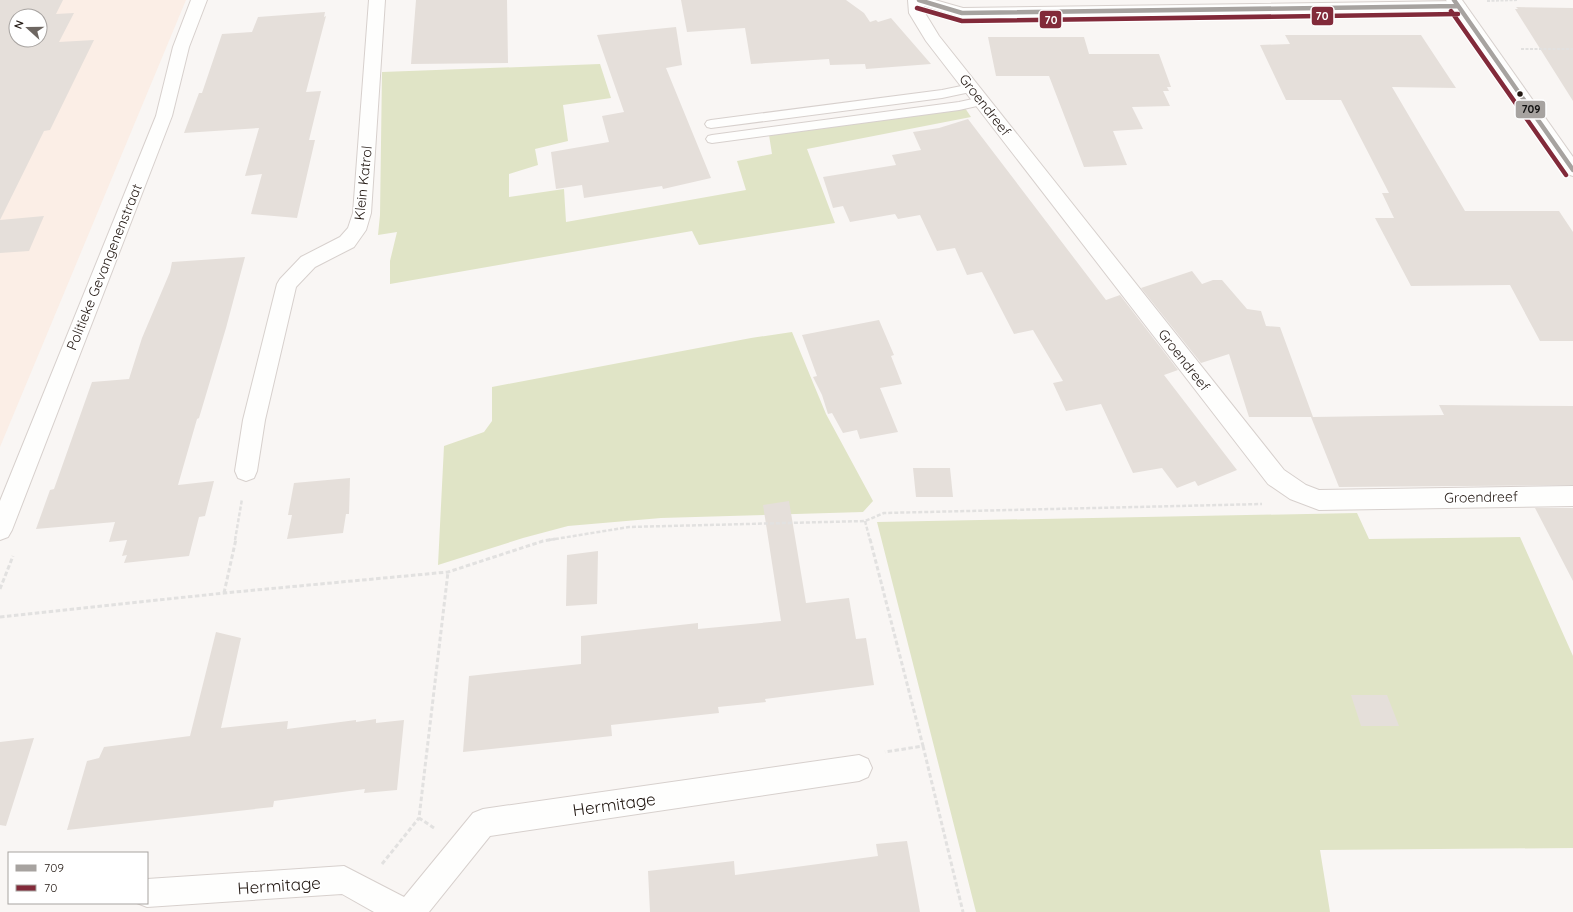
<svg xmlns="http://www.w3.org/2000/svg" width="1573" height="912" viewBox="0 0 1573 912" font-family="Quicksand,sans-serif">
	<style>
		.built { fill: #fbeee6; fill-rule: evenodd }
		.green { fill: #e0e4c6 }
		.building { fill: #e5dfda; fill-rule: evenodd }
		.lines { fill: none; stroke-linecap: round; stroke-linejoin: round }
		.service-casing { stroke: #d7d0cd; stroke-width: 2 }
		.minor-casing { stroke: #d7d0cd; stroke-width: 2 }
		.tertiary-casing { stroke: #d7d0cd; stroke-width: 2 }
		.path-far2 { stroke: #e2e1e0; stroke-width: 2; stroke-dasharray: 3 1.5; stroke-linecap: butt }
		.path-far1 { stroke: #e2e1e0; stroke-width: 2.5; stroke-dasharray: 4 2; stroke-linecap: butt }
		.path { stroke: #e2e1e0; stroke-width: 3; stroke-dasharray: 4.5 2.5; stroke-linecap: butt }
		.service { fill: #fefefd; fill-rule: evenodd }
		.minor { fill: #fefefd; fill-rule: evenodd }
		.tertiary { fill: #fefefd; fill-rule: evenodd }
		.bus-1-casing { stroke: #fff; stroke-width: 7 }
		.bus-2-casing { stroke: #fff; stroke-width: 7 }
		.bus-1 { stroke: #a7a3a0; stroke-width: 4.5 }
		.bus-2 { stroke: #822a3a; stroke-width: 4.5 }
		.bus-dot { fill: #221812; stroke: #fff; stroke-width: 1.5 }
		.labels { text-anchor: middle; dominant-baseline: central; stroke-width: 3.5; stroke-linejoin: round; paint-order: stroke }
		.street-label { font-size: 14px; fill: #221812; stroke: #fff }
		.near-street-label { font-size: 17px; fill: #221812; stroke: #fff }
		.line-badge { stroke: #fff; stroke-width: 1.5 }
		.badge-label { font-size: 11px; text-anchor: middle; font-weight: bold; fill: #fff }
		.pale-badge-label { font-size: 11px; text-anchor: middle; font-weight: bold; fill: #111 }
	</style>
	<rect width="100%" height="100%" fill="#f9f6f4"/>
	<path class="built" d="M 0,0 L 186,0 L 0,447 ZM 16,16 L 40,16 L 40,40 L 16,40 Z"/>
	<path class="green" d="M 600,64 L 611,98 L 563,105 L 568,141 L 535,149 L 538,165 L 509,174 L 509,197 L 564,189 L 566,222 L 746,190 L 737,161 L 772,154 L 769,135 L 965,108 L 971,117 L 807,149 L 835,223 L 699,245 L 692,231 L 390,284 L 390,261 L 397,232 L 378,235 L 380,215 L 382,72 Z
		M 792,332 L 826,414 L 873,501 L 863,512 L 661,518 L 568,526 L 523,538 L 438,565 L 444,446 L 484,432 L 492,421 L 492,387 L 751,338 Z
		M 1357,513 L 1369,539 L 1520,537 L 1573,656 L 1573,848 L 1320,850 L 1330,912 L 976,912 L 877,522 Z"/>
	<path class="building" d="M 0,0 L 63,0 L 56,14 L 74,13 L 59,42 L 94,40 L 50,130 L 44,131 L 0,220 L 44,216 L 29,251 L 0,253 ZM 16,16 L 40,16 L 40,40 L 16,40 Z
		M 416,0 L 507,0 L 508,63 L 411,64 Z
		M 681,0 L 846,0 L 864,13 L 870,22 L 876,20 L 878,22 L 891,18 L 931,64 L 866,69 L 865,64 L 830,65 L 829,59 L 751,64 L 745,28 L 687,32 Z
		M 1516,7 L 1573,8 L 1573,101 L 1515,9 L 1518,9 Z
		M 325,12 L 324,17 L 326,16 L 306,92 L 321,91 L 309,140 L 315,140 L 297,218 L 251,214 L 262,174 L 245,176 L 259,128 L 184,133 L 199,93 L 202,93 L 222,34 L 252,32 L 258,17 Z
		M 676,27 L 682,65 L 666,68 L 711,178 L 663,189 L 662,186 L 584,198 L 582,185 L 556,189 L 551,152 L 609,142 L 602,116 L 624,112 L 597,35 Z
		M 1285,35 L 1421,35 L 1456,88 L 1392,87 L 1465,211 L 1559,211 L 1573,232 L 1573,341 L 1540,341 L 1510,285 L 1411,286 L 1375,218 L 1394,218 L 1382,193 L 1389,193 L 1341,100 L 1286,100 L 1260,45 L 1290,44 Z
		M 988,37 L 1084,37 L 1089,54 L 1159,54 L 1171,87 L 1167,87 L 1169,91 L 1163,91 L 1170,106 L 1132,107 L 1143,129 L 1113,131 L 1127,165 L 1084,167 L 1049,76 L 996,76 Z
		M 968,119 L 1106,300 L 1120,295 L 1178,370 L 1164,375 L 1237,470 L 1198,486 L 1195,481 L 1177,488 L 1162,468 L 1133,473 L 1101,404 L 1066,411 L 1053,383 L 1063,381 L 1033,330 L 1014,334 L 982,272 L 967,275 L 955,248 L 937,251 L 920,215 L 898,219 L 895,214 L 850,222 L 843,206 L 833,208 L 823,177 L 896,165 L 892,155 L 921,150 L 913,132 L 939,128 Z
		M 245,257 L 226,328 L 199,418 L 197,419 L 178,485 L 214,481 L 205,516 L 199,517 L 189,556 L 124,563 L 127,555 L 122,556 L 127,540 L 109,542 L 115,522 L 36,529 L 50,490 L 54,489 L 92,382 L 129,379 L 142,338 L 170,272 L 172,262 Z
		M 1192,271 L 1202,284 L 1213,280 L 1222,280 L 1247,309 L 1261,311 L 1266,326 L 1280,327 L 1313,417 L 1444,415 L 1439,405 L 1573,406 L 1573,485 L 1339,487 L 1311,417 L 1249,417 L 1229,354 L 1201,363 L 1141,288 Z
		M 879,320 L 894,355 L 891,356 L 902,384 L 880,388 L 898,432 L 860,439 L 857,430 L 843,433 L 832,413 L 828,414 L 822,395 L 813,377 L 817,376 L 802,335 Z
		M 913,468 L 950,468 L 953,497 L 916,497 Z
		M 350,478 L 349,514 L 346,514 L 343,533 L 287,539 L 292,515 L 288,515 L 294,483 Z
		M 789,501 L 806,603 L 849,598 L 856,639 L 866,638 L 874,685 L 765,699 L 766,702 L 718,707 L 719,713 L 611,725 L 612,736 L 463,752 L 469,676 L 581,664 L 581,636 L 698,623 L 698,629 L 781,621 L 763,505 Z
		M 1535,508 L 1573,508 L 1573,581 Z
		M 598,551 L 597,604 L 566,606 L 567,555 Z
		M 216,632 L 241,638 L 221,728 L 288,721 L 287,729 L 356,720 L 356,722 L 376,719 L 376,723 L 404,720 L 397,790 L 364,793 L 365,789 L 274,801 L 273,807 L 67,830 L 87,761 L 99,758 L 104,747 L 190,736 Z
		M 1351,695 L 1387,695 L 1399,726 L 1361,726 Z
		M 34,738 L 6,826 L 0,825 L 0,742 Z
		M 907,841 L 920,912 L 650,912 L 648,871 L 734,861 L 735,875 L 878,856 L 876,844 Z"/>
	<g class="lines">
		<g class="service-casing">
			<path id="service" d="M 971,84 L 975,85 L 977,88 L 975,91 L 942,98 L 711,128 L 707,127 L 705,124 L 707,121 L 711,120 L 942,90 Z
				M 982,97 L 986,98 L 988,101 L 986,104 L 959,110 L 712,143 L 708,142 L 706,139 L 708,136 L 712,135 L 959,102 Z"/>
		</g>
		<g class="minor-casing">
			<path id="minor" d="M 191,0 L 207,0 L 189,47 L 172,116 L 12,530 L 8,537 L 0,540 L 0,501 L 156,116 L 173,47 Z
				M 369,0 L 385,0 L 371,213 L 366,230 L 354,247 L 315,267 L 296,287 L 265,420 L 257,471 L 254,478 L 246,481 L 238,478 L 235,471 L 243,420 L 277,284 L 280,279 L 301,257 L 340,237 L 348,228 L 353,213 Z
				M 908,0 L 935,0 L 963,8 L 1458,1 L 1463,3 L 1466,6 L 1463,9 L 1458,11 L 962,18 L 924,6 L 925,13 L 939,36 L 1284,470 L 1306,485 L 1319,490 L 1573,486 L 1573,506 L 1319,510 L 1290,499 L 1268,484 L 926,41 L 909,13 Z
				M 859,755 L 868,759 L 872,768 L 868,777 L 859,781 L 490,836 L 429,912 L 374,912 L 342,894 L 147,907 L 137,903 L 147,903 L 147,879 L 344,866 L 404,897 L 473,813 L 483,809 Z"/>
		</g>
		<g class="tertiary-casing">
			<path id="tertiary" d="M 1446,0 L 1462,0 L 1573,157 L 1573,176 L 1567,174 Z"/>
		</g>
		<path class="path-far2" d="M 1487,1 L 1518,0
			M 1521,49 L 1573,49"/>
		<path class="path-far1" d="M 865,521 L 870,540
			M 235,540 L 242,499
			M 549,540 L 629,527 L 865,521 L 884,513 L 1262,504"/>
		<path class="path" d="M 870,539 L 923,746 L 885,752
			M 0,589 L 13,556
			M 224,593 L 236,539
			M 0,617 L 224,593 L 448,572 L 543,541 L 555,539
			M 923,746 L 963,912
			M 434,828 L 419,818 L 448,572
			M 382,864 L 419,818"/>
		<use href="#service" class="service"/>
		<use href="#minor" class="minor"/>
		<use href="#tertiary" class="tertiary"/>
		<g class="bus-1-casing">
			<path id="bus-1" d="M 919,0 L 962,13 L 1458,6
				M 1454,0 L 1573,170"/>
		</g>
		<g class="bus-2-casing">
			<path id="bus-2" d="M 917,8 L 962,21 L 1458,14
				M 1451,11 L 1566,175"/>
		</g>
		<use href="#bus-1" class="bus-1"/>
		<use href="#bus-2" class="bus-2"/>
	</g>
	<circle class="bus-dot" cx="1520" cy="94" r="3.5"/>
	<g class="labels">
		<g class="street-label">
			<text transform="translate(985 105) rotate(52)">Groendreef</text>
			<text transform="translate(363 183) rotate(-84)">Klein Katrol</text>
			<text transform="translate(104 267) rotate(-68)">Politieke Gevangenenstraat</text>
			<text transform="translate(1184 360) rotate(52)">Groendreef</text>
			<text transform="translate(1481 497) rotate(-1)">Groendreef</text>
		</g>
		<g class="near-street-label">
			<text transform="translate(614 804) rotate(-8)">Hermitage</text>
			<text transform="translate(279 885) rotate(-4)">Hermitage</text>
		</g>
	</g>
	<g class="line-badge">
		<rect x="1311" y="6" width="23" height="20" rx="4" fill="#822a3a"/>
		<rect x="1039" y="10" width="23" height="19" rx="4" fill="#822a3a"/>
		<rect x="1515" y="100" width="31" height="19" rx="4" fill="#a7a3a0"/>
	</g>
	<g class="badge-label">
		<text x="1322" y="20">70</text>
		<text x="1051" y="24">70</text>
	</g>
	<g class="pale-badge-label">
		<text x="1531" y="113">709</text>
	</g>
	<rect x="8" y="852" width="140" height="52" fill="#ffffff" stroke="#a7a3a0"/>
	<rect x="16" y="865" width="20" height="6" fill="#a7a3a0" stroke="#a7a3a0"/>
	<text x="44" y="872" font-size="12" fill="#221812">709</text>
	<rect x="16" y="885" width="20" height="6" fill="#822a3a" stroke="#a7a3a0"/>
	<text x="44" y="892" font-size="12" fill="#221812">70</text>
	<g transform="translate(28 28) rotate(291)"><circle r="19" fill="#ffffff" stroke="#a7a3a0"/>
	<path d="M0-3L7 15L0 10L-7 15Z" fill="#6d6661"/>
	<text y="-6" font-size="11" font-weight="bold" text-anchor="middle" fill="#221812">N</text>
	</g>
</svg>
